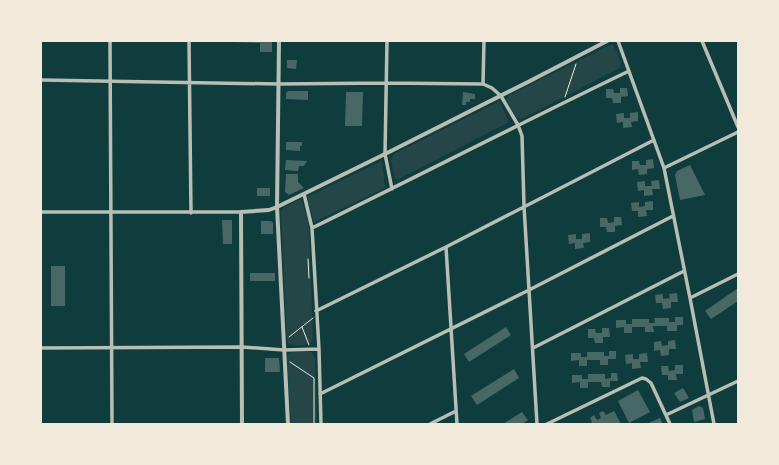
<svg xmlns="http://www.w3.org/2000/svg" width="779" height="465" viewBox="0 0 779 465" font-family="Poppins,sans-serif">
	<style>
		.green { fill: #244646 }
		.building { fill: #486865 }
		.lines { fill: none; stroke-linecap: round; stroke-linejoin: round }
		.path { stroke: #f1e9da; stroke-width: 1 }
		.minor { stroke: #b8beb3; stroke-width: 3.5 }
		.tertiary { stroke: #b8beb3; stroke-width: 4 }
	</style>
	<rect width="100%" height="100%" fill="#0f3d3e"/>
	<path class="green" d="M 612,44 C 615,47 620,58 621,63 C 621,66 620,67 618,69 L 521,119 L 516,117 L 507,100 L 508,96 Z
		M 500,102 L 508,120 L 507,123 L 399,179 L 395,179 L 391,160 L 394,154 L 496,103 Z
		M 382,161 L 385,188 L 314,222 L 307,197 Z
		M 300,199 L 302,201 L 308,221 L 309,232 L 313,338 L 311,343 C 304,346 295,346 288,343 L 287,340 L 281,212 L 283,208 Z
		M 293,352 L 311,352 L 313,354 L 315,359 L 317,424 L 291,424 L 287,357 L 289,354 Z"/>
	<path class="building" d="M 233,41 L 272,41 L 272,52 L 260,52 L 260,43 L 233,42 Z
		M 287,60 L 297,60 L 296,69 L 287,68 Z
		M 620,88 L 627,88 L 628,96 L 621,97 L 621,103 L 613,103 L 612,98 L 606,98 L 606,89 L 613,89 L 614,93 L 620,93 Z
		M 288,91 L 308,91 L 308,100 L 286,99 L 286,93 Z
		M 346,92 L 363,92 L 362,126 L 345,126 Z
		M 463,92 L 475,94 L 475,99 L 470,99 L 470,102 L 466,102 L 466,105 L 462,105 Z
		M 638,112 L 638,121 L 631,122 L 632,127 L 623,128 L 623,122 L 617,123 L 616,114 L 624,113 L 624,118 L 630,118 L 630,113 Z
		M 286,142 L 302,142 L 302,146 L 300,146 L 300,151 L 286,150 Z
		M 653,159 L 654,168 L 647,169 L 647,174 L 639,175 L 638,169 L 632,170 L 632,161 L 639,161 L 640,165 L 646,165 L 646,160 Z
		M 286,160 L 307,161 L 304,166 L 299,166 L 298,171 L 285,170 Z
		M 690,165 L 705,195 L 680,200 L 675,175 L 677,171 Z
		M 286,174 L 298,174 L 298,182 L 304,188 L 289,195 L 285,192 Z
		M 659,180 L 660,189 L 652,189 L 653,195 L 644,196 L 644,190 L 638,191 L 637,182 L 645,181 L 645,186 L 652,186 L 651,181 Z
		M 257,188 L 270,188 L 270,196 L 257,196 Z
		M 653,201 L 653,210 L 646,210 L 647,216 L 638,217 L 638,211 L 632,211 L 631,203 L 639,202 L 639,207 L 645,206 L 645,202 Z
		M 614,217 L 621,217 L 622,225 L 615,226 L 615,232 L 607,232 L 606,227 L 600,227 L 600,218 L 607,218 L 608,223 L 614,222 Z
		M 222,220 L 232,220 L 232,244 L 223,244 Z
		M 261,221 L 271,221 L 273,223 L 273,234 L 261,234 Z
		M 590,233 L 590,242 L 583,243 L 584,248 L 575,249 L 575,243 L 569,244 L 568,235 L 576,234 L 576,239 L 582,239 L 582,234 Z
		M 51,266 L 65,266 L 65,306 L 51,306 Z
		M 250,273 L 275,273 L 275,281 L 250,281 Z
		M 738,288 L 738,301 L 711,319 L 705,311 Z
		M 677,293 L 678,302 L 671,302 L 671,308 L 663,309 L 662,303 L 656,303 L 655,295 L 663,294 L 663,299 L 670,298 L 669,294 Z
		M 675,317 L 683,317 L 683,325 L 677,325 L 677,331 L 667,331 L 667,326 L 653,326 L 654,332 L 645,332 L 645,327 L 632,327 L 632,333 L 624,333 L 624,327 L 616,328 L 616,320 L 626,320 L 626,324 L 632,324 L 632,319 L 649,319 L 649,323 L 655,323 L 654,318 L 669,318 L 669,322 L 675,322 Z
		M 506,327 L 511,335 L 469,362 L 464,354 Z
		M 602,328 L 609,328 L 610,337 L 603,337 L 603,343 L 595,343 L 594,338 L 588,338 L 588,329 L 595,329 L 596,333 L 602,333 Z
		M 675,340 L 676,349 L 669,349 L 669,355 L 661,356 L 660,350 L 654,351 L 654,342 L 661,341 L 662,346 L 668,345 L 668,341 Z
		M 609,351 L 616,351 L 616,359 L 608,359 L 608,365 L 600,365 L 600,360 L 587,360 L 587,366 L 579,366 L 579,360 L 571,361 L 571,353 L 581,353 L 581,357 L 587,357 L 587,352 L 604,352 L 604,356 L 609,356 Z
		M 647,353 L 648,362 L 640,362 L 641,368 L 632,369 L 632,363 L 626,364 L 625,355 L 633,354 L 633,359 L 639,359 L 639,354 Z
		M 265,358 L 279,358 L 280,372 L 265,372 Z
		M 675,365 L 683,365 L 683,374 L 676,374 L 677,380 L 668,380 L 668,375 L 662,375 L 661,366 L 668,366 L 669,371 L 675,370 Z
		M 514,369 L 519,378 L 477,405 L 471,396 Z
		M 611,373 L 617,373 L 618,381 L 610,381 L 610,387 L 602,387 L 601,382 L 588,382 L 588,388 L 580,388 L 580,382 L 572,383 L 572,375 L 582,375 L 582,379 L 588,379 L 588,374 L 605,374 L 605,379 L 611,378 Z
		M 683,388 L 689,398 L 680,402 L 674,393 Z
		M 638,390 L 650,412 L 629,423 L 618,401 Z
		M 699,406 L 703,408 L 705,419 L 694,422 L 692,410 Z
		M 603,411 L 606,415 L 614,411 L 621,424 L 589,424 L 592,422 L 590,418 L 594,415 L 597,420 L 601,418 L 599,413 Z
		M 522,412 L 528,420 L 522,424 L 503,424 Z
		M 660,418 L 663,424 L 647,424 L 651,422 Z"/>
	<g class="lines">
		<path class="path" d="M 565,97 L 576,64
			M 308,259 L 309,278
			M 302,327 L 309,345
			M 289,337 L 313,318
			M 290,362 L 314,378 L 314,424"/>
		<path class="minor" d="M 110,41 L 112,424
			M 189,41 L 191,213
			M 387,41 L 385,154 L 392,189
			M 618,41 L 664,168 L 690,298 L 714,424
			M 702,41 L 738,127
			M 41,80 L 278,84 L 386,83 L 483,84 L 492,88 L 501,96 L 518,125 L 522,136 L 524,206 L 537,424
			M 483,84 L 484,41
			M 664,168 L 738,132
			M 304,194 L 312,228 L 319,349 L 321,424
			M 41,212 L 241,212
			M 312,228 C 418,176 523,122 629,71
			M 446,247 L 457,424
			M 690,298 L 738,274
			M 316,311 L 446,247 L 654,140
			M 41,348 L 242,347 L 284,350 L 319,349
			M 533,348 L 684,271
			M 320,394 L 529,290 L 673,216
			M 666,415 L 738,381
			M 430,424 L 456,411
			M 547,424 L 642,378 L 646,379 L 651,383 L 670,424"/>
		<path class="tertiary" d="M 279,41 L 277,207 L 288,424
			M 242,424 L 241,212 L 269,210 L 277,207 L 385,154 L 528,82 L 607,41"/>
	</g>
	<rect width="779" height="465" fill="none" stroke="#f1e9da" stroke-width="84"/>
</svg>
